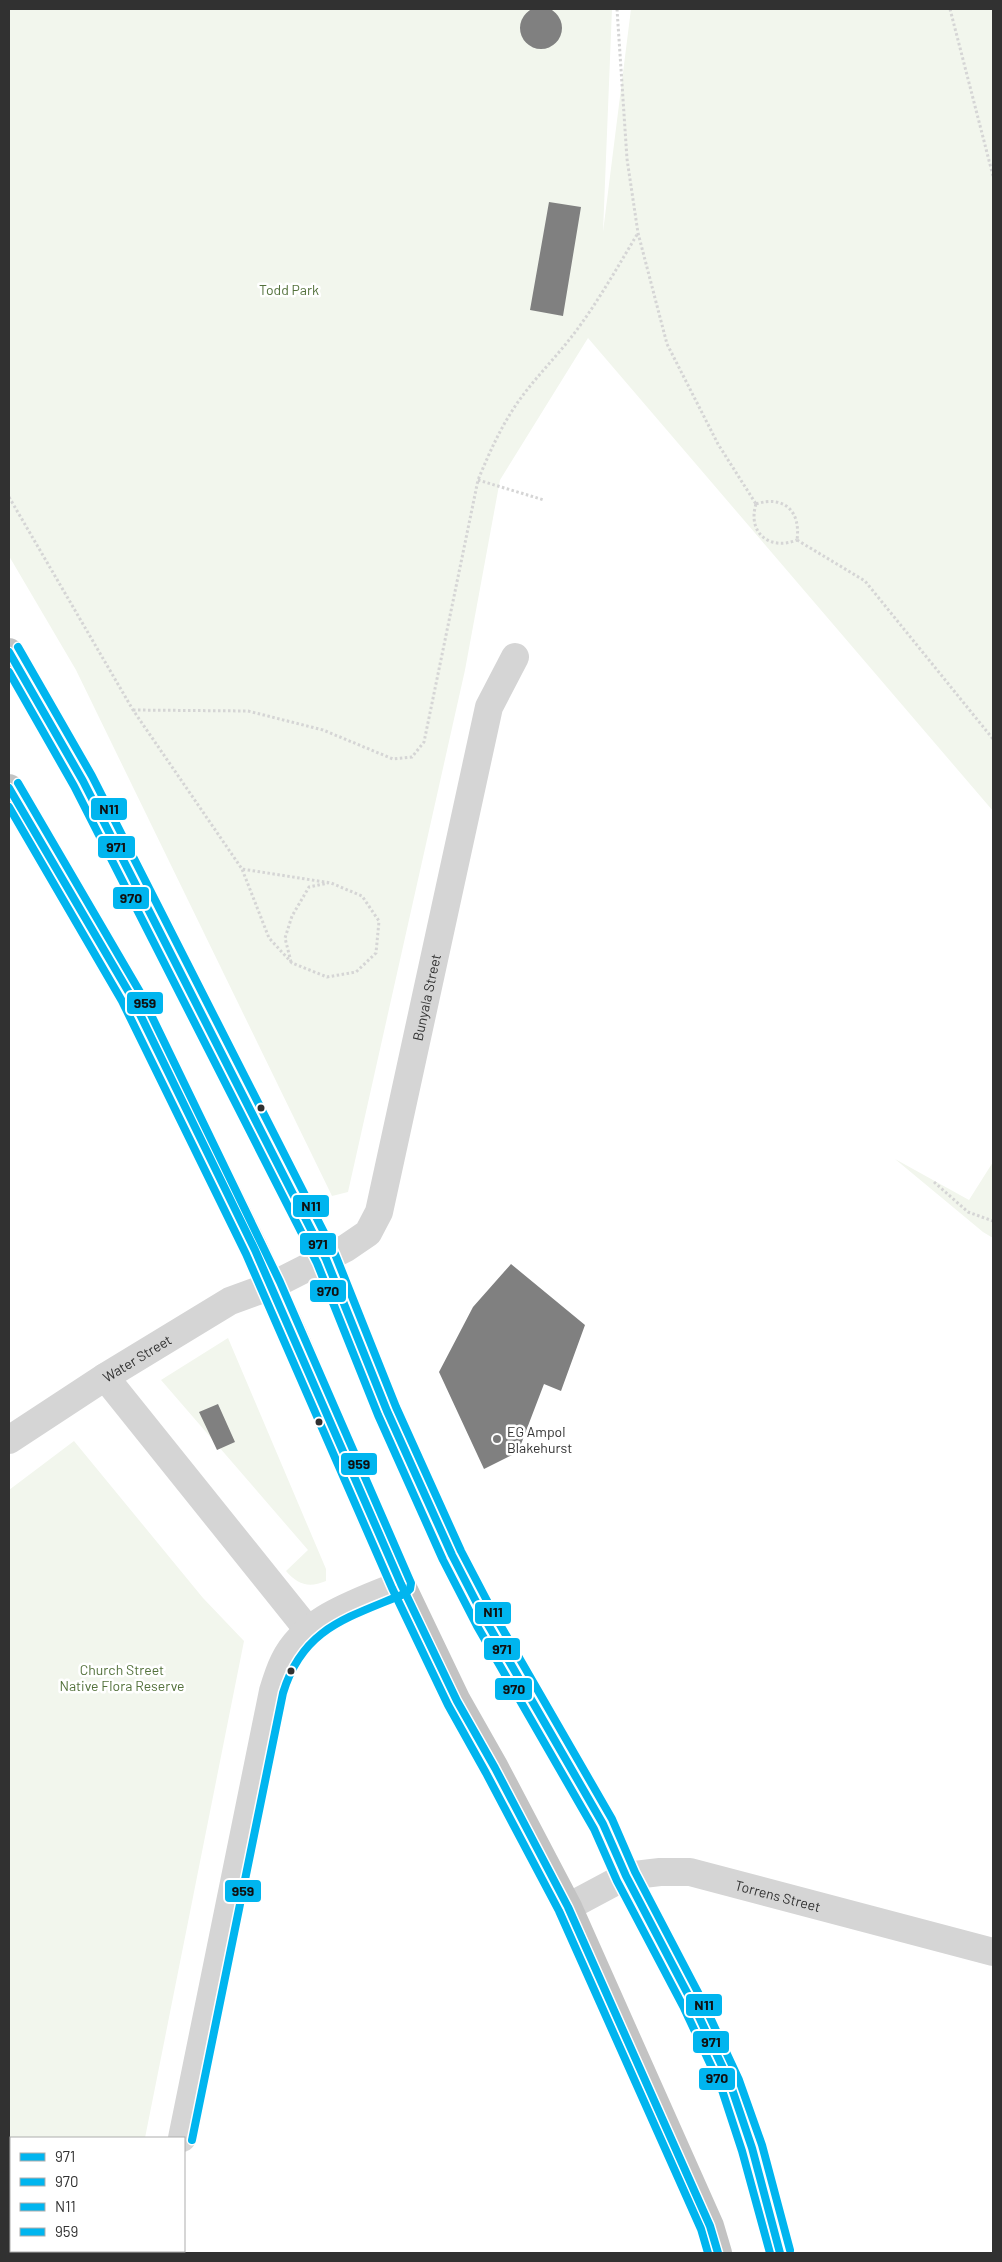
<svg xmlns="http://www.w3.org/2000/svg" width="1002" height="2262" viewBox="0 0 1002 2262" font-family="Barlow,sans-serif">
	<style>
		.green { fill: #f2f6ed }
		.building { fill: #808080 }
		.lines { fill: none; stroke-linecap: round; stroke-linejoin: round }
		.path { stroke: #d5d5d5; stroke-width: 3; stroke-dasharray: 2.5 2.5; stroke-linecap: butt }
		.minor { stroke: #d5d5d5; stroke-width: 28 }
		.highway { stroke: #c3c3c3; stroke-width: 28 }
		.bus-1-casing { stroke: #fff; stroke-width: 11 }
		.bus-2-casing { stroke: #fff; stroke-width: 11 }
		.bus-3-casing { stroke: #fff; stroke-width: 11 }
		.bus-4-casing { stroke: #fff; stroke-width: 11 }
		.bus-1 { stroke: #00b5ef; stroke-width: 8 }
		.bus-2 { stroke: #00b5ef; stroke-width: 8 }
		.bus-3 { stroke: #00b5ef; stroke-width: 8 }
		.bus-4 { stroke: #00b5ef; stroke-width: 8 }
		.bus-dot { fill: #313131; stroke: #fff; stroke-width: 2 }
		.poi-dot { fill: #797979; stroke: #fff; stroke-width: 2 }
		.labels { text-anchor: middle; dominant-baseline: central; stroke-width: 5; stroke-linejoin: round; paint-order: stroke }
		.park-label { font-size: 14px; fill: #53713b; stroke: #fff }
		.street-label { font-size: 14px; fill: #313131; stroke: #fff }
		.poi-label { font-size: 14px; fill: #313131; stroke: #fff; text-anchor: start }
		.line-badge { stroke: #fff; stroke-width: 2 }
		.pale-badge-label { font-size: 14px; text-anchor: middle; font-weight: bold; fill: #111 }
	</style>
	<rect width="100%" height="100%" fill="#fff"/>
	<path class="green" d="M 9,9 L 612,9 L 603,232 L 631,9 L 993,9 L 993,811 L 588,338 L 500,480 L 465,670 L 348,1192 L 332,1196 L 76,670 L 9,556 Z
		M 895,1159 L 969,1200 L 993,1162 L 993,1238 L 983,1232 Z
		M 228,1338 L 326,1569 L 326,1581 C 309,1588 298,1585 286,1571 L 308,1550 L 161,1380 Z
		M 74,1441 L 203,1598 L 244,1641 L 145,2138 L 11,2138 L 11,2229 L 9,2229 L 9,1490 Z"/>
	<path class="building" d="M520 28a21 21 0 1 1 42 0a21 21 0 1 1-42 0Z
		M 549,202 L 581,207 L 563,316 L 530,310 Z
		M 511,1264 L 585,1325 L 561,1391 L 544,1384 L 518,1452 L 484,1469 L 439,1372 L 473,1307 Z
		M 218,1404 L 235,1442 L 217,1450 L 199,1412 Z"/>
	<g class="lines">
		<path class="path" d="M 617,9 L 627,159 L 638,233 L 667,344 L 718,444 L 756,504
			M 950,9 L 993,176
			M 478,480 L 544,500
			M 9,497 L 133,710 L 242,869 L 331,883 L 362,896 L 379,921 L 376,953 L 356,972 L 327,977 L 292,963 L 269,938 L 242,869
			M 756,504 C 747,533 770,551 797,540
			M 756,504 C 784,495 801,511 797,540
			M 797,540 L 865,581 L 993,739
			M 133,710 L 248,711 L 323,730 L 393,759 L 412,757 L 424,742 L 478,480 C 488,456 498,433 512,411 C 527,387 547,367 565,345 C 593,311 615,271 638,233
			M 291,962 L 285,938 L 292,916 L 309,887 L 328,883
			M 934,1182 L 968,1212 L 993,1221"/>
		<g class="minor">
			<path d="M 105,1377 L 308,1630"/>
			<path id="s1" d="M 9,1440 L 105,1377 L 230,1301 L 271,1286 L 346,1248 L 368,1233 L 379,1212 L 489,707 L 515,657"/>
			<path id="s2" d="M 568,1907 L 626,1876 L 660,1872 L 690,1872 L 993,1952"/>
			<path d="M 182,2138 L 273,1691 C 276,1681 279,1671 284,1661 C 305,1617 360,1602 401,1584"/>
			<path d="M 159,2253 L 159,2251"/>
		</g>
		<path class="highway" d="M 9,652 L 83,781 L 326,1259 L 387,1411 L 452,1555 L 486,1621 L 603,1824 L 626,1876 L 693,2004 L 730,2083 L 752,2148 L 780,2253
			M 9,788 L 131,996 L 255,1250 L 292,1331 L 368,1511 L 401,1584 L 457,1701 L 495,1768 L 568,1907 L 710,2226 L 718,2253"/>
		<g class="bus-1-casing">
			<path id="bus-1" d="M 9,652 L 83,781 L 326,1259 L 387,1411 L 452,1555 L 486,1621 L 603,1824 L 626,1876 L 693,2004 L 730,2083 L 752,2148 L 780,2253
				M 9,788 L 131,996 L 255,1250 L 401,1584 L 457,1701 L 495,1768 L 568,1907 L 710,2226 L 718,2253"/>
		</g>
		<g class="bus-2-casing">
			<path id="bus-2" d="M 9,672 L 74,786 L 317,1263 L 378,1415 L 443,1560 L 477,1626 L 594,1829 L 617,1881 L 684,2008 L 721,2087 L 742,2151 L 770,2253
				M 9,807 L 122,1001 L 246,1254 L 392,1588 L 448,1705 L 486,1773 L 559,1911 L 701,2229 L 708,2253"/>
		</g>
		<g class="bus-3-casing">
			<path id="bus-3" d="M 18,647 L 92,776 L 335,1254 L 396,1407 L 461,1551 L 495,1616 L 612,1819 L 635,1872 L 702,2000 L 739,2080 L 762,2145 L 790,2250"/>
		</g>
		<g class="bus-4-casing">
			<path id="bus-4" d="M 18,783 L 140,992 L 280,1282 L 411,1583 L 410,1589 L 406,1593 C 348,1618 303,1627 283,1693 L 192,2140"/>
		</g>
		<use href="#bus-1" class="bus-1"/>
		<use href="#bus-2" class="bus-2"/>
		<use href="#bus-3" class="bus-3"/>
		<use href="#bus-4" class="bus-4"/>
	</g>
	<g class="bus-dot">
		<circle cx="261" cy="1108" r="4.5"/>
		<circle cx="319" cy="1422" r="4.5"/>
		<circle cx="291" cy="1671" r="4.5"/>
	</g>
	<circle class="poi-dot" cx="497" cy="1439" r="5"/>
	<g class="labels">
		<g class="park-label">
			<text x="289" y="289">Todd Park</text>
			<text x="122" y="1669">Church Street<tspan x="122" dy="16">Native Flora Reserve</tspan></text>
		</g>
		<g class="street-label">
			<text stroke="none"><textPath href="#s1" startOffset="659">Bunyala Street</textPath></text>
			<text stroke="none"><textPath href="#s1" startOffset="152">Water Street</textPath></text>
			<text stroke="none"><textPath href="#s2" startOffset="221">Torrens Street</textPath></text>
		</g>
		<g class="poi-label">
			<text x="507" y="1431">EG Ampol<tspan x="507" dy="16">Blakehurst</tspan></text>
		</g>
	</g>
	<g class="line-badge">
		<rect x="90" y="797" width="38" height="24" rx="5" fill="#00b5ef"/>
		<rect x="97" y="835" width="39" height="24" rx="5" fill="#00b5ef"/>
		<rect x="112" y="886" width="38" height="24" rx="5" fill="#00b5ef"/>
		<rect x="126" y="991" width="38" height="24" rx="5" fill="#00b5ef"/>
		<rect x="292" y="1194" width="38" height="24" rx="5" fill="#00b5ef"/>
		<rect x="299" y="1232" width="38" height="24" rx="5" fill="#00b5ef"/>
		<rect x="309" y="1279" width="38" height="24" rx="5" fill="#00b5ef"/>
		<rect x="340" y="1452" width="38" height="24" rx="5" fill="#00b5ef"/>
		<rect x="474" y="1601" width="38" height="24" rx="5" fill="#00b5ef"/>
		<rect x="483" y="1637" width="38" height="24" rx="5" fill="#00b5ef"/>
		<rect x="494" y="1677" width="39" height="24" rx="5" fill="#00b5ef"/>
		<rect x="224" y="1879" width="38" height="24" rx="5" fill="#00b5ef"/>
		<rect x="685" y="1993" width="38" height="24" rx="5" fill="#00b5ef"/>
		<rect x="692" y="2030" width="38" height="24" rx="5" fill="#00b5ef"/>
		<rect x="698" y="2067" width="38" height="24" rx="5" fill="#00b5ef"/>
	</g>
	<g class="pale-badge-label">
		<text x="109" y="814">N11</text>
		<text x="116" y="852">971</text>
		<text x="131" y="903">970</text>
		<text x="145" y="1008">959</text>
		<text x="311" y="1211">N11</text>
		<text x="318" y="1249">971</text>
		<text x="328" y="1296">970</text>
		<text x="359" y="1469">959</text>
		<text x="493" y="1617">N11</text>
		<text x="502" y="1654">971</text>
		<text x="514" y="1694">970</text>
		<text x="243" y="1896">959</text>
		<text x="704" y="2010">N11</text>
		<text x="711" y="2047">971</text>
		<text x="717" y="2083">970</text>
	</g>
	<rect width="1002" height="2262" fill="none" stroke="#313131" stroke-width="20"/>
	<rect x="10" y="2137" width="175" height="115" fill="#ffffff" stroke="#adadad"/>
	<rect x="20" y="2153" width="25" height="8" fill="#00b5ef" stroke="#adadad"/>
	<text x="55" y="2162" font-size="15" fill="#313131">971</text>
	<rect x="20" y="2178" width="25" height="8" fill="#00b5ef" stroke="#adadad"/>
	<text x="55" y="2187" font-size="15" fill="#313131">970</text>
	<rect x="20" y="2203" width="25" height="8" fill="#00b5ef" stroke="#adadad"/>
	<text x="55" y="2212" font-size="15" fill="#313131">N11</text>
	<rect x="20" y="2228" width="25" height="8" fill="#00b5ef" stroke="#adadad"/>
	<text x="55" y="2237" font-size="15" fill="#313131">959</text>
</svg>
